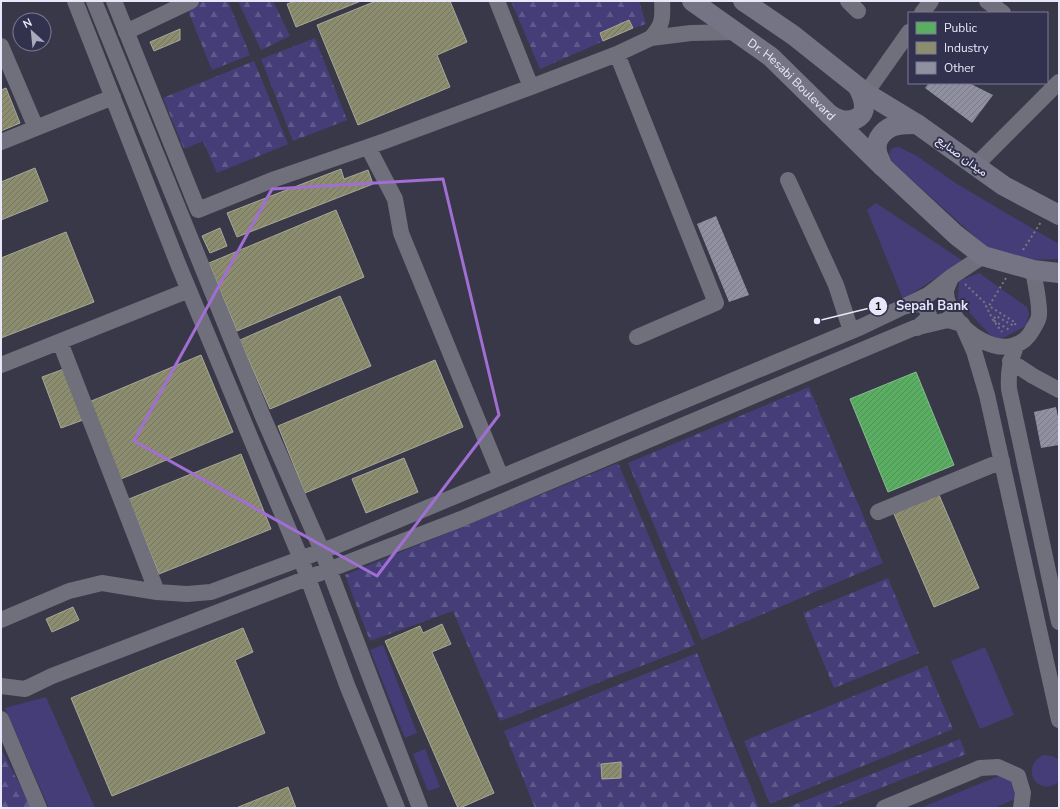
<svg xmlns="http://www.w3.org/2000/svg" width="1060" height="809" viewBox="0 0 1060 809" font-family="'Nunito Sans',Vazirmatn,sans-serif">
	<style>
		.grass { fill: #443d78 }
		.forest { fill: url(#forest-firs) }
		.public { fill: url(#public-hatch); stroke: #85bf8f }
		.industry { fill: url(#industry-hatch); stroke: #a8a898 }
		.building { fill: url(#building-hatch) }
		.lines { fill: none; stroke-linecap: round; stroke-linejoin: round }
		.path { stroke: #787783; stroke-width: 2; stroke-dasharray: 2 3; stroke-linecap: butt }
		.minor { stroke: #706f7c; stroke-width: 16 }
		.major { stroke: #757484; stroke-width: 20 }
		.marked { fill: none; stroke: #a16ed4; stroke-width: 3; stroke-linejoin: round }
		.labels { text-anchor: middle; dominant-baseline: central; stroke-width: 4; stroke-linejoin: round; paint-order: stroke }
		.street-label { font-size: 12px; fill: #e8e8fa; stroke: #33324e }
		.leader { fill: none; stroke: #e8e8fa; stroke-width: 1.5 }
		.callout-dot { fill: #e8e8fa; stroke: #33324e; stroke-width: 1.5 }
		.mark-label { font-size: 12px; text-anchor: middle; font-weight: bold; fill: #111 }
		.callout-label { font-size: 13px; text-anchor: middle; font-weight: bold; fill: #e8e8fa; stroke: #33324e; stroke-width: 4; stroke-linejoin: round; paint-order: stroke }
	</style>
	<defs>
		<pattern id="forest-firs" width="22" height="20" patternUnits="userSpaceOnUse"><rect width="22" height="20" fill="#443d78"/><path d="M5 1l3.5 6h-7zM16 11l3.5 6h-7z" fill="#5f598c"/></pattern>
		<pattern id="public-hatch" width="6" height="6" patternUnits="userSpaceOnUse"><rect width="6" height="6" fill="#5aae61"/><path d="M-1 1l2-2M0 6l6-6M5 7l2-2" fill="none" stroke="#548f5a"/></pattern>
		<pattern id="industry-hatch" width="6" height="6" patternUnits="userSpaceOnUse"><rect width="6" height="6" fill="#8c8c6e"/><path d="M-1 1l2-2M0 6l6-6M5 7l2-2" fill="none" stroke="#747462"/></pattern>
		<pattern id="building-hatch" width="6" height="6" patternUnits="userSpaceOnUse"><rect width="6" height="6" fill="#9190a1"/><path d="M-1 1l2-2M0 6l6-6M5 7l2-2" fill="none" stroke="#7a7a87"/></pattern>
	</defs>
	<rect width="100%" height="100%" fill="#393848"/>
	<path class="grass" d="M 899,147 L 917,156 L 957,184 L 1059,244 L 1059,259 L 1028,260 L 991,251 L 892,162 L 889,154 L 892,148 Z
		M 876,203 L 963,261 L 903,299 L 867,210 Z
		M 979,273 L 1027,307 L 1029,314 L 1026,326 L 1005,337 L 995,339 L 990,335 L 958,300 L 959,281 Z
		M 383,645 L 417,733 L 405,738 L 370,650 Z
		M 985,647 L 1014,715 L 980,729 L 951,661 Z
		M 46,697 L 95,808 L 49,808 L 5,708 Z
		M 425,749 L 440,787 L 428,791 L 413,754 Z
		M 1043,755 L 1053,756 L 1059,760 L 1059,782 C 1038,798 1019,768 1043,755 Z
		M 1008,775 L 1016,783 L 1015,799 L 994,808 L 920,808 L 999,776 Z"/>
	<path class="forest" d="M 205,1 L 228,1 L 250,55 L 212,70 L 187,8 Z
		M 238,1 L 273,1 L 290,36 L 261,50 Z
		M 511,1 L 639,1 L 646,24 L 633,28 L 540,69 Z
		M 315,38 L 347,120 L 293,141 L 261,59 Z
		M 254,61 L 288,144 L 217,173 L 203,141 L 184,149 L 163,98 Z
		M 809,387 L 883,563 L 702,640 L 628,463 Z
		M 618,463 L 695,645 L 500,721 L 453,611 L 370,641 L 345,575 Z
		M 888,578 L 919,653 L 834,688 L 803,613 Z
		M 697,653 L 759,808 L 535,808 L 504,731 Z
		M 927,666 L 953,729 L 770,804 L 744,741 Z
		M 960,739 L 966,754 L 830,808 L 786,808 Z
		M 1,749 L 32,808 L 1,808 Z"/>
	<path class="public" d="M 916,372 L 954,465 L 888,492 L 850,399 Z"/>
	<path class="industry" d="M 295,1 L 361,1 L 296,27 L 287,4 Z
		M 376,1 L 450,1 L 467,42 L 437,55 L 450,87 L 358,125 L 317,25 Z
		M 629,20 L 633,28 L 603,41 L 600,33 Z
		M 180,29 L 180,40 L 154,51 L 150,42 Z
		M 6,88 L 20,123 L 1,131 L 1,90 Z
		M 35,168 L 48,201 L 1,220 L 1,182 Z
		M 341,169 L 344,179 L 368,170 L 373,184 L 237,237 L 227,213 Z
		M 336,210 L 364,277 L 237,331 L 209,263 Z
		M 220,228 L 227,246 L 210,253 L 202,236 Z
		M 66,232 L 94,302 L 1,338 L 1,258 Z
		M 340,296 L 371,366 L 270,409 L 240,340 Z
		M 201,355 L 233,432 L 121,479 L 89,402 Z
		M 435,360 L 463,427 L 305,493 L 278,426 Z
		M 64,369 L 83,420 L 61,428 L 42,377 Z
		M 241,454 L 271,529 L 159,574 L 129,499 Z
		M 404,458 L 418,492 L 366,513 L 352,479 Z
		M 936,488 L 979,588 L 934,607 L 891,507 Z
		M 73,607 L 79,620 L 52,632 L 46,619 Z
		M 442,624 L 451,644 L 432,652 L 494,793 L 460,808 L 458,808 L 385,641 L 420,626 L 423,633 Z
		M 243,628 L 253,652 L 235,660 L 265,733 L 112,796 L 71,698 Z
		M 621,762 L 621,778 L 602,779 L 601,764 Z
		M 288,787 L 296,808 L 236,808 Z"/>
	<path class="building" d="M 929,83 L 969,83 L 993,95 L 972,123 L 925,88 Z
		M 716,216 L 749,295 L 729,302 L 697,224 Z
		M 1056,407 L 1059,422 L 1059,445 L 1041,448 L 1034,412 Z"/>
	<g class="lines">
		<path class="path" d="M 1023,250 L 1041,222
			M 1006,278 L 989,306 L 1016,323 L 1014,326 L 996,316 L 993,320 L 1011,331
			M 965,284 L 984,302 L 993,320 L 1002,332"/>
		<path class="minor" d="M 75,1 L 178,264 L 301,559 L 347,685 L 397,808
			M 94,1 L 263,417 L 322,551 L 420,808
			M 114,1 L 198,210 L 275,179 L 385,141 L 531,87 L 617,54 L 651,38 L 691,33 L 737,32
			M 497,1 L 531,87
			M 848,1 L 858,11
			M 987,1 L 1003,13
			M 922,13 L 931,1
			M 126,32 L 191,1
			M 651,38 C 663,24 663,19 662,1
			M 1,46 L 36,128
			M 617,54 L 716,303 L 637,337
			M 866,93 L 909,32
			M 1,142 L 113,97
			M 368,147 L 395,199 L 401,233 L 501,477
			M 975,166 L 1059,82
			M 788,180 L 836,285 L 851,331
			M 951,277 C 950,282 946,287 946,292 C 947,328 1010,372 1033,329 C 1035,325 1039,320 1039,315 C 1040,303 1035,283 1033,270
			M 906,306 C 918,304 924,301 929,315 L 926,320 L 917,328
			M 962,324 L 974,351 L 987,395 L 1059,720
			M 60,342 L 157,592
			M 1017,344 C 1010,361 1008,371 1009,389 L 1059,622
			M 1010,361 L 1033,376 L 1059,390
			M 1,365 L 189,290
			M 878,512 L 1002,461
			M 1,620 L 69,591 L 102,583 L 157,592 L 187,594 L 211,592 L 338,545 L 861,327 L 928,295 L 951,277 L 983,256
			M 1,686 L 25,689 L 52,676 L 461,519 L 914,328 L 948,320 L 962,324
			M 1,719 L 39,808
			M 884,808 L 980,768 L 998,767 L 1018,776 L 1023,793 L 1021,808"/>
		<g class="major">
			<path id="s1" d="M 692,1 L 771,57 L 883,167 L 956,235 L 983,256 L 1033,270 L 1059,273"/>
			<path d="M 743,1 L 793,35 L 866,93 L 917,124 L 1004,186 L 1059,215"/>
			<path d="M 829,114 C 838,120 849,124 859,117 C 863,114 864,110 864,106 C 864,99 861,93 858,87"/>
			<path d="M 883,167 C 881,162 878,157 877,152 C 874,139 885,127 898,125 C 904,124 911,124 917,124"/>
		</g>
	</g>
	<path class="marked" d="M 443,179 L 499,415 L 377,576 L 134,441 L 272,189 Z"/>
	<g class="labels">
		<g class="street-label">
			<text stroke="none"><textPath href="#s1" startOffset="127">Dr. Hesabi Boulevard</textPath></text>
			<text transform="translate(962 156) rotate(36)">میدان صنایع</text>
		</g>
	</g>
	<path class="leader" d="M817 321L878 306"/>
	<g class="callout-dot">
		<circle cx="817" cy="321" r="4"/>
		<circle cx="878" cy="306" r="10"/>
	</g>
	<g class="mark-label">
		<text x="878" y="310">1</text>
	</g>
	<g class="callout-label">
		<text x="932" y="310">Sepah Bank</text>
	</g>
	<rect width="1060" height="809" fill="none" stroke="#e8e8fa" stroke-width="4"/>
	<rect x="908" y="12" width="140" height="72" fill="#33324e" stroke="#7b7b93"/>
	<rect x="916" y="22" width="20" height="12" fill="#5aae61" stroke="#7b7b93"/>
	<text x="944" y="32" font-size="12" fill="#e8e8fa">Public</text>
	<rect x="916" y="42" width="20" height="12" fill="#8c8c6e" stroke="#7b7b93"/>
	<text x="944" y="52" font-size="12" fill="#e8e8fa">Industry</text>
	<rect x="916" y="62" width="20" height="12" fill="#9190a1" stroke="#7b7b93"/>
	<text x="944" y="72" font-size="12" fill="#e8e8fa">Other</text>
	<g transform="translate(32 32) rotate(333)"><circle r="19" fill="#33324e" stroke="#7b7b93"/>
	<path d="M0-3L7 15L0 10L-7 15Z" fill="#abaabc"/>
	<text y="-6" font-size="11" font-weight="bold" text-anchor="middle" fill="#e8e8fa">N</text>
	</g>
</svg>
